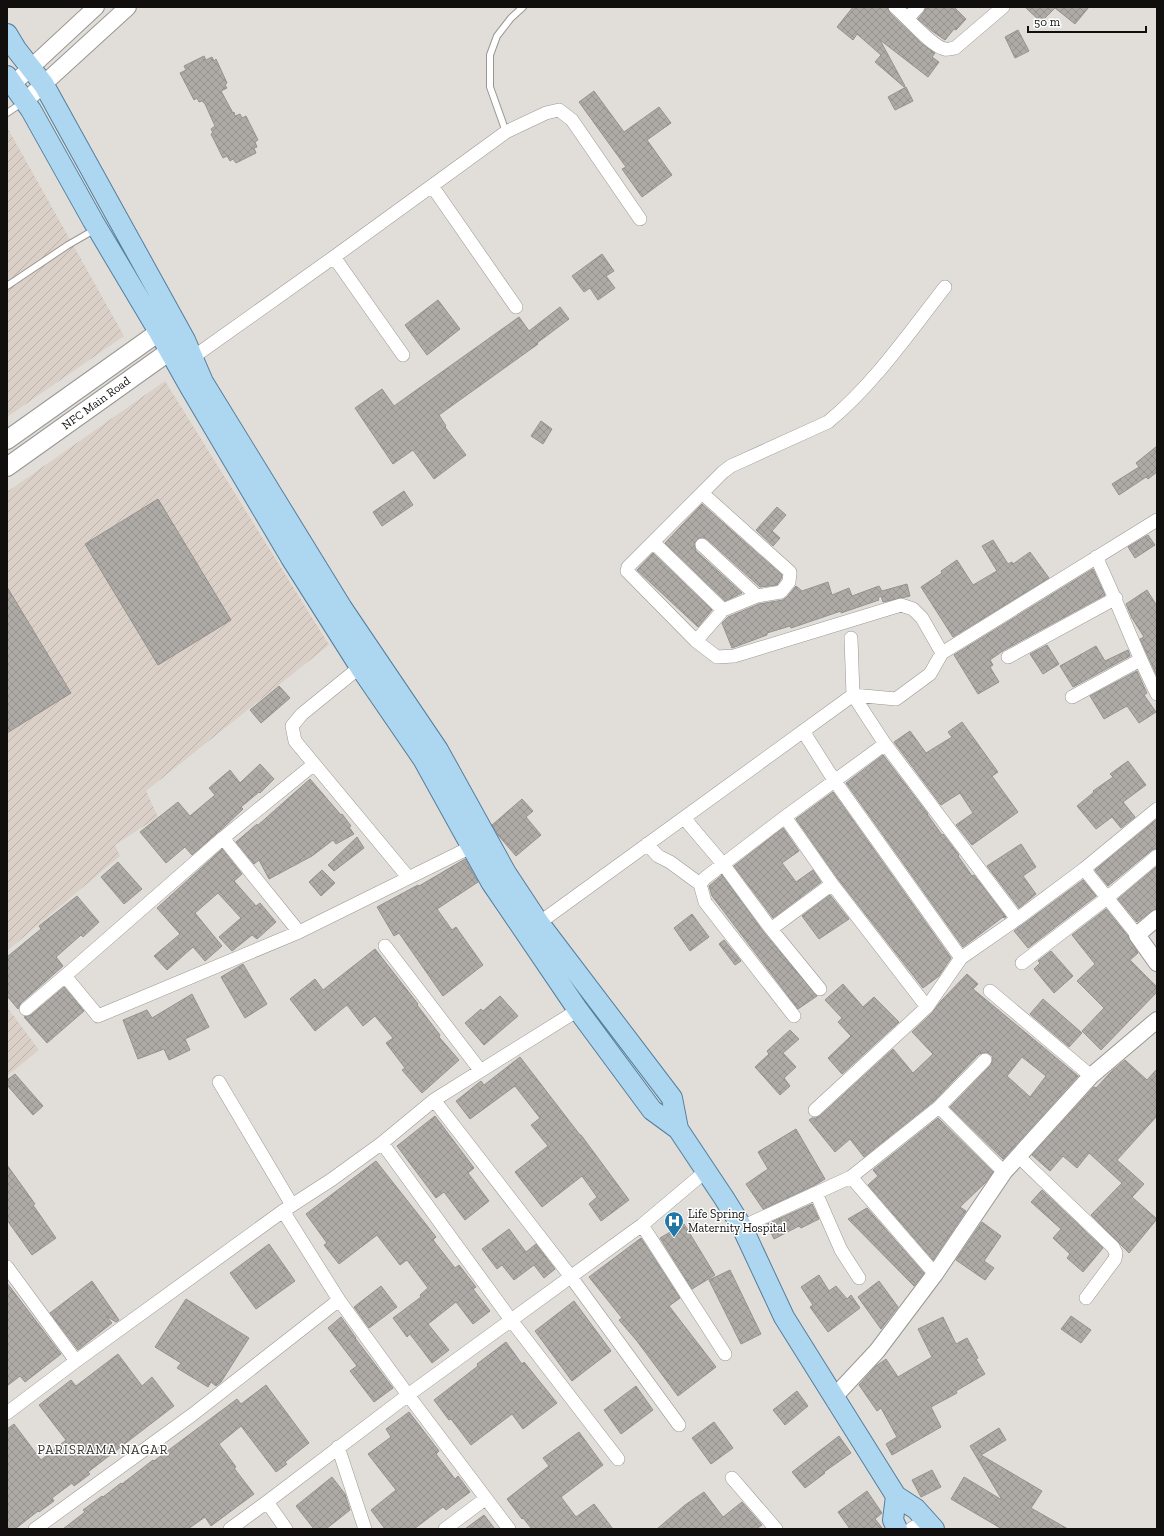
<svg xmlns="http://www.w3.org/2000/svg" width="1164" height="1536" viewBox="0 0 1164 1536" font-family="'Zilla Slab',serif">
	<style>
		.industrial { fill: url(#industrial-furrows) }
		.building { fill: url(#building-cross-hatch); stroke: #96928e; fill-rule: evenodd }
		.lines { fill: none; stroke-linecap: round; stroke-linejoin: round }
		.service-casing { stroke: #9a9793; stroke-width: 8 }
		.minor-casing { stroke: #9a9793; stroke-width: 14 }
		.tertiary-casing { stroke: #9a9793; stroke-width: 18 }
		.secondary-casing { stroke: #9a9793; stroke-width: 20 }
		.primary-casing { stroke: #537f9c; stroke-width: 22 }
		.service { stroke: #fff; stroke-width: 6 }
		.minor { stroke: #fff; stroke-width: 13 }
		.tertiary { stroke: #fff; stroke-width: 16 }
		.secondary { stroke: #fff; stroke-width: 18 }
		.primary { stroke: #add6f1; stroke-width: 20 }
		.labels { text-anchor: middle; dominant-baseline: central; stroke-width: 3; stroke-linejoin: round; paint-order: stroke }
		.street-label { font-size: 12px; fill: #100f0e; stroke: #fff }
		.poi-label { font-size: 12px; fill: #100f0e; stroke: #fff; text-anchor: start }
		.neighbourhood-label { font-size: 13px; letter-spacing: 1px; fill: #363330; stroke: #fff }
	</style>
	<defs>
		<pattern id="industrial-furrows" width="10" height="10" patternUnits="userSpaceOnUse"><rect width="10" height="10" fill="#dad0c7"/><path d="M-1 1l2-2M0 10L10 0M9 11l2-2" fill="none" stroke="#bab1aa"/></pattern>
		<pattern id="building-cross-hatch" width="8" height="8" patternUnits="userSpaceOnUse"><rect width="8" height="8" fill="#aeaaa6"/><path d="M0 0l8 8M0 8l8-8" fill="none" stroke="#95918e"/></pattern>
	</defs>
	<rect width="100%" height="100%" fill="#e1deda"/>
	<path class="industrial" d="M 7,127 L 124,336 L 7,417 Z
		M 165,381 L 329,645 L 146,791 L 158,817 L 115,845 L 120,856 L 7,951 L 7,492 Z
		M 7,1007 L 39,1050 L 7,1076 Z"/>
	<path class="building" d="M 853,7 L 887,7 L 890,13 L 921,43 L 935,53 L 932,57 L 939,62 L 928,77 L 880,40 L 905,86 L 904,87 L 875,62 L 881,55 L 857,34 L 853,40 L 837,27 Z
		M 926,7 L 954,7 L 966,19 L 956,30 L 954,29 L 945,40 L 932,31 L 918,19 L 924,12 Z
		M 1025,7 L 1089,7 L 1075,24 L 1055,8 L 1041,22 Z
		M 1018,30 L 1029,51 L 1015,58 L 1005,37 Z
		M 204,56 L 206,60 L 212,57 L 214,61 L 216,59 L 227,83 L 225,85 L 227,88 L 221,91 L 233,113 L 234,112 L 235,116 L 240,114 L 242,118 L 246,116 L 258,140 L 255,142 L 257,147 L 254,148 L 256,153 L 236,163 L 233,159 L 230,161 L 227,156 L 223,158 L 211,134 L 213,133 L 211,129 L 215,126 L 205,104 L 202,101 L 199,102 L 197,98 L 194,100 L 180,73 L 186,70 L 184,66 Z
		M 906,87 L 913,101 L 895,110 L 888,97 Z
		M 594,91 L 624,132 L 659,107 L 671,123 L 647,140 L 672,175 L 642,197 L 622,169 L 626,167 L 579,102 Z
		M 602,254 L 614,271 L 606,276 L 615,288 L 598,300 L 590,288 L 584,292 L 572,276 Z
		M 438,300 L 460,329 L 427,355 L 405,325 Z
		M 560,307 L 569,319 L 537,343 L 538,344 L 439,415 L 446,426 L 445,427 L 466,455 L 434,479 L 413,450 L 393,464 L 355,408 L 382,389 L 394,406 L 519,317 L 529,331 Z
		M 541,421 L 552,429 L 543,444 L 531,436 Z
		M 1157,446 L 1157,472 L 1148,479 L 1146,477 L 1119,495 L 1112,484 L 1139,467 L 1136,463 Z
		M 404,491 L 413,505 L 382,526 L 373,512 Z
		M 158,499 L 231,620 L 158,665 L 85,544 Z
		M 702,504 L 782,575 L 781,579 L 777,585 L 760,587 L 707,539 L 703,537 L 699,538 L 694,544 L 696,551 L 742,593 L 725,601 L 665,543 Z
		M 777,507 L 786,515 L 772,531 L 780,538 L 773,546 L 756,530 Z
		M 1148,535 L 1155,545 L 1135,558 L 1128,547 Z
		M 993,540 L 1008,564 L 1012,562 L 1013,564 L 1030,552 L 1049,578 L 953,637 L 921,587 L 942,573 L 941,571 L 957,560 L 973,585 L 997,571 L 982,546 Z
		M 653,553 L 712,610 L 698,627 L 637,570 Z
		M 1093,569 L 1105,595 L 1004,650 L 990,660 L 993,665 L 990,667 L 999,682 L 978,694 L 954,655 Z
		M 828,582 L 832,595 L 849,588 L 852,596 L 879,586 L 882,591 L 907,584 L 910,596 L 883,602 L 881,596 L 878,598 L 879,600 L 841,613 L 841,611 L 791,628 L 790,626 L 767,633 L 767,635 L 732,648 L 722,623 L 728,617 L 759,604 L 783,600 L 787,597 L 796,586 L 802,591 Z
		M 7,587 L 71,693 L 7,733 Z
		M 1147,590 L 1157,606 L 1157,676 L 1140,639 L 1144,637 L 1132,618 L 1126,604 Z
		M 1047,645 L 1059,664 L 1043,674 L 1030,654 Z
		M 1096,646 L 1105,661 L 1128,650 L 1130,656 L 1073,687 L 1060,666 Z
		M 1137,671 L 1146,691 L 1147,693 L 1144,695 L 1156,712 L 1139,723 L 1127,706 L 1104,719 L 1090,696 Z
		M 279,686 L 290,698 L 261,723 L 250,710 Z
		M 962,722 L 998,772 L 992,776 L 1018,812 L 972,845 L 956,825 L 973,813 L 960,793 L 941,805 L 894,742 L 910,731 L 926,753 L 952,737 L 948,732 Z
		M 883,755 L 928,814 L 927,814 L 942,835 L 943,834 L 959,855 L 958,856 L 972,876 L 974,875 L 1006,917 L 1004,918 L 1003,917 L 963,947 L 846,783 Z
		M 1128,761 L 1146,785 L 1123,802 L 1135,817 L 1121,828 L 1112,817 L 1096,829 L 1077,806 L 1094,792 L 1093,791 L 1113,777 L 1110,774 Z
		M 260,764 L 274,779 L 260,793 L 259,792 L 241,807 L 243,809 L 225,826 L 192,855 L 185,847 L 166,863 L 140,832 L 178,802 L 190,816 L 215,795 L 209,788 L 230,770 L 240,783 Z
		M 310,779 L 341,815 L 342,814 L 351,826 L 349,827 L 354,834 L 336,844 L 333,840 L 312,856 L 269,879 L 259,860 L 254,864 L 236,842 L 257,824 L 257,826 Z
		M 833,792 L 951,958 L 939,976 L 923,988 L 838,879 L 796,819 Z
		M 522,799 L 533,811 L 526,817 L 541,835 L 516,856 L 498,835 L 492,825 Z
		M 1157,819 L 1157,848 L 1152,850 L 1108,886 L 1095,870 Z
		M 783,828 L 799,851 L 782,863 L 796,882 L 813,870 L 821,882 L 773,918 L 734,866 Z
		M 357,837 L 364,848 L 334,871 L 328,865 Z
		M 1021,844 L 1036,867 L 1023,876 L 1036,894 L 1019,908 L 987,866 Z
		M 222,849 L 242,874 L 234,881 L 256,906 L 260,903 L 276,922 L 257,939 L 252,935 L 232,951 L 219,937 L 241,918 L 218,893 L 195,913 L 222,946 L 205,961 L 193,947 L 167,970 L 154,956 L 180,934 L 157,908 Z
		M 465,859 L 478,882 L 437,909 L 452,930 L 456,927 L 483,965 L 443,996 L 399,933 L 394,936 L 377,907 L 418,885 L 419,886 Z
		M 118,862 L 142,889 L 124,904 L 101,877 Z
		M 1157,866 L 1157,909 L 1151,911 L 1137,922 L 1118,899 Z
		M 322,870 L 335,883 L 321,896 L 309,882 Z
		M 722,875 L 765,934 L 817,996 L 798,1009 L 712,896 L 709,886 Z
		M 1083,880 L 1096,896 L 1028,948 L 1014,931 Z
		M 830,895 L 849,919 L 819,939 L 802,916 Z
		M 77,896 L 99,922 L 83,937 L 81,935 L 56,957 L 63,966 L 21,1003 L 18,1009 L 7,996 L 7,957 L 41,929 L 39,926 Z
		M 1106,909 L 1128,936 L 1138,953 L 1130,960 L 1157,987 L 1157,992 L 1101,1050 L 1082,1031 L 1104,1008 L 1077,981 L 1095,964 L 1072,935 Z
		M 692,914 L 709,937 L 690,951 L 674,928 Z
		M 724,940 L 741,961 L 735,965 L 719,944 Z
		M 375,949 L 418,1004 L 417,1005 L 440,1035 L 439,1037 L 459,1060 L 422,1093 L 402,1070 L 405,1068 L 386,1043 L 393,1038 L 375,1016 L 363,1026 L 347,1005 L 315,1031 L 290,999 L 315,979 L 323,990 Z
		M 1051,951 L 1073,976 L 1054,993 L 1034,969 L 1040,963 L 1038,961 Z
		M 243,964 L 267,1004 L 245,1018 L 221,977 Z
		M 967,974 L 978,984 L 973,989 L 1078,1076 L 1003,1159 L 950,1107 L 991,1065 L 993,1057 L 987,1052 L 979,1054 L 934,1101 L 864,1157 L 850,1139 L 835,1152 L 809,1120 L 812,1118 L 816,1118 L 820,1116 L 893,1049 L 913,1073 L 933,1054 L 912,1032 L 932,1013 L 941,1001 ZM 1022,1057 L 1046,1076 L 1030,1097 L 1007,1076 Z
		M 843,984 L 863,1007 L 874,997 L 899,1022 L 842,1074 L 828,1058 L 851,1036 L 838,1022 L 842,1018 L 825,1000 Z
		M 64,987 L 84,1011 L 47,1043 L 24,1017 L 31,1015 Z
		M 192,994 L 209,1027 L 185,1039 L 190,1050 L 169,1060 L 164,1049 L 138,1059 L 123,1020 L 147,1010 L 152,1018 Z
		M 500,996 L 518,1016 L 484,1045 L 465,1023 L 481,1009 L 483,1011 Z
		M 1043,999 L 1082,1033 L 1069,1047 L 1030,1014 Z
		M 790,1030 L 799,1039 L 783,1053 L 796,1067 L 784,1078 L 790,1086 L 780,1095 L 755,1067 L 769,1054 L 767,1051 Z
		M 520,1057 L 580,1135 L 581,1135 L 629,1200 L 601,1221 L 589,1204 L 597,1197 L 582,1176 L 542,1207 L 515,1172 L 548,1146 L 531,1125 L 540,1118 L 515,1086 L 470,1119 L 456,1101 L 481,1081 L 484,1085 Z
		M 1125,1060 L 1147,1080 L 1157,1069 L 1157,1116 L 1117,1160 L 1144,1184 L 1132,1197 L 1157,1219 L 1129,1253 L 1091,1215 L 1122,1183 L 1089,1153 L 1077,1168 L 1063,1156 L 1050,1171 L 1032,1155 L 1094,1087 L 1096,1088 L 1111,1072 Z
		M 15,1074 L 43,1106 L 33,1115 L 7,1085 L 7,1080 Z
		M 435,1116 L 474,1168 L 468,1173 L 489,1201 L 465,1220 L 444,1192 L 436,1198 L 397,1146 Z
		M 938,1118 L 993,1172 L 986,1182 L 960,1207 L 966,1211 L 933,1260 L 868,1185 L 878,1176 L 873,1170 Z
		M 796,1129 L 825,1179 L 815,1185 L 763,1209 L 746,1184 L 768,1169 L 758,1152 Z
		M 376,1161 L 436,1237 L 433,1240 L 455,1268 L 459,1265 L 476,1287 L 473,1289 L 490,1311 L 473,1324 L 456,1302 L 428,1324 L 449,1350 L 432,1363 L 410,1334 L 407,1337 L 393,1318 L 421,1297 L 420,1295 L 428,1288 L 407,1260 L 400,1265 L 377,1235 L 339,1264 L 324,1245 L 327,1243 L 306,1214 Z
		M 7,1165 L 35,1204 L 33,1205 L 56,1238 L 32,1255 L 7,1220 Z
		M 1042,1190 L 1103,1248 L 1083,1272 L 1067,1258 L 1070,1254 L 1053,1238 L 1061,1229 L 1031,1202 Z
		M 812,1204 L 819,1219 L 801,1228 L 799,1226 L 774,1239 L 767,1224 Z
		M 867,1208 L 924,1273 L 914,1286 L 848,1219 Z
		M 982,1222 L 1001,1236 L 984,1261 L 994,1268 L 985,1280 L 956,1260 Z
		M 684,1224 L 715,1275 L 692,1289 L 660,1238 Z
		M 509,1229 L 526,1252 L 536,1244 L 555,1269 L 544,1278 L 534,1265 L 514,1280 L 502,1265 L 497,1269 L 482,1249 Z
		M 641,1238 L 680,1298 L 669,1306 L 716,1367 L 678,1396 L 637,1341 L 619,1320 L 622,1318 L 589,1277 Z
		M 269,1244 L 295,1281 L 256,1309 L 230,1273 Z
		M 730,1270 L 761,1334 L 741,1344 L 709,1280 Z
		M 819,1275 L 829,1291 L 836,1286 L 847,1299 L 851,1295 L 860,1308 L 828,1332 L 810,1307 L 813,1305 L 801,1287 Z
		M 92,1281 L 119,1320 L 116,1322 L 106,1316 L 112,1323 L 78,1350 L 50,1313 Z
		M 879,1281 L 898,1307 L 881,1329 L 858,1297 Z
		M 7,1283 L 61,1354 L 25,1382 L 20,1376 L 7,1386 Z
		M 381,1286 L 397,1307 L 369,1328 L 354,1307 Z
		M 186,1299 L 249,1338 L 221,1382 L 216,1386 L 211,1382 L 208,1387 L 177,1368 L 181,1363 L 155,1347 Z
		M 574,1301 L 611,1351 L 572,1381 L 535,1331 Z
		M 1071,1316 L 1091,1330 L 1081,1343 L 1061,1329 Z
		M 341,1317 L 356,1338 L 355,1338 L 393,1388 L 374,1402 L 350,1371 L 357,1366 L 328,1328 Z
		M 943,1317 L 956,1344 L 967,1338 L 978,1358 L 976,1359 L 985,1374 L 956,1391 L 957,1393 L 931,1407 L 941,1427 L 892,1455 L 886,1444 L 897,1437 L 881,1408 L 877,1411 L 859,1385 L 876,1366 L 886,1359 L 898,1377 L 932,1357 L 918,1329 Z
		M 506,1342 L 522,1364 L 524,1362 L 557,1403 L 523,1429 L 512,1414 L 471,1445 L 451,1419 L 449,1420 L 434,1400 L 478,1366 L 477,1364 Z
		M 118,1354 L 142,1386 L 152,1377 L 174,1406 L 88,1472 L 90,1474 L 74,1486 L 72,1483 L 52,1498 L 54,1501 L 39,1512 L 38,1511 L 15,1529 L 7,1529 L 7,1429 L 14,1424 L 41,1460 L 66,1440 L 39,1405 L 71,1380 L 76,1386 Z
		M 266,1385 L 309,1443 L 285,1462 L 287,1464 L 276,1472 L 241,1426 L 219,1444 L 236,1467 L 234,1468 L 254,1494 L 211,1526 L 205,1517 L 188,1529 L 63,1529 L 85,1512 L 83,1510 L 102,1496 L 103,1497 L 121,1483 L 122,1484 L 153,1460 L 154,1461 L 237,1399 L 241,1404 Z
		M 636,1386 L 653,1410 L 621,1434 L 604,1410 Z
		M 797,1391 L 808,1406 L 785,1425 L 773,1410 Z
		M 409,1412 L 439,1451 L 436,1454 L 455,1479 L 458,1476 L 470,1492 L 446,1510 L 443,1507 L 414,1529 L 385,1529 L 371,1510 L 396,1490 L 368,1454 L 391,1437 L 386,1429 Z
		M 714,1422 L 733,1448 L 711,1464 L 692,1438 Z
		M 999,1428 L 1006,1440 L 981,1455 L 1042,1491 L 1031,1508 L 1068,1529 L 1002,1529 L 951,1499 L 964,1477 L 1002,1500 L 970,1446 Z
		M 579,1432 L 603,1465 L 561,1497 L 576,1517 L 594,1504 L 613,1529 L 532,1529 L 523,1518 L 522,1519 L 507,1499 L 549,1466 L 543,1458 Z
		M 839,1436 L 851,1453 L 824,1472 L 825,1473 L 805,1488 L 792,1472 Z
		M 932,1470 L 941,1487 L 921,1497 L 912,1480 Z
		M 332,1477 L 345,1494 L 350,1510 L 326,1529 L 314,1529 L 296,1506 Z
		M 867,1491 L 882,1513 L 875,1519 L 883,1529 L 850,1529 L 838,1512 Z
		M 704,1492 L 723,1517 L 742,1502 L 762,1525 L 756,1529 L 657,1529 L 685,1505 Z
		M 484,1515 L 495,1529 L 465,1529 Z"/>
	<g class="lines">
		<g class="service-casing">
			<path id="service" d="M 7,113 L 22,103
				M 506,132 L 490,87 L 490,55 L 497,36 L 511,18 L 523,7
				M 7,286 L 68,245 L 94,230"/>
		</g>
		<g class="minor-casing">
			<path id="minor" d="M 895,7 C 907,17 932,47 945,49 C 948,50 952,48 955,48 L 1003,7
				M 908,18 L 918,7
				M 432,186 L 516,307
				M 334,257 L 403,355
				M 192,358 L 334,257 L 506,132 L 546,113 L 559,110 L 572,120 L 640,219
				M 653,542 L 723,610
				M 702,545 L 757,596
				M 1096,557 C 1118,602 1134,649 1157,694
				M 851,638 L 853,695 L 885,744 L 1017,919
				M 696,641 L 723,610 L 757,596 L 781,592 L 789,582 L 790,572 L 702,493
				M 942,653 L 922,618 L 913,609 L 901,605 L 734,656 L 717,657 L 696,641 L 627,571 L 628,567 L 723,472 L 731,466 L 828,422 C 874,384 909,333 945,287
				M 1008,657 L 1116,598
				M 360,667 L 302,714 L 292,726 L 295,741 L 408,877
				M 1072,697 L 1140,660
				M 803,731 L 834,780 L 961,958
				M 785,817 L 832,884 L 927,1007
				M 684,818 L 723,864 L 771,929 L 820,989
				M 223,838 L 299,932
				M 647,844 L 658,856 L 670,862 L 700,884
				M 1084,869 L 1137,935
				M 539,923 L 853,695 L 896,699 L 930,674 L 942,653 L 1157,520
				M 771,929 L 832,884
				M 385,946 L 480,1070
				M 1022,963 L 1107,898 L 1157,856
				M 65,976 L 98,1016 L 299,932 L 471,847
				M 990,991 L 1091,1076
				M 26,1009 L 65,976 L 223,838 L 313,765
				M 794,1016 L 705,902 L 700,884 L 705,878 L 785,817 L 885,744
				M 219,1082 L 292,1205
				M 434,1100 L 571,1277 L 679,1425
				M 939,1107 L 1004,1172
				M 815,1110 L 927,1007 L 961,958 L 1017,919 L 1084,869 L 1157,809
				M 382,1143 L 511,1320 L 618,1459
				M 1018,1156 L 1113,1247 L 1116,1253 L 1115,1259 L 1086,1298
				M 851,1177 L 935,1274
				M 816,1193 L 841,1250 L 859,1278
				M 283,1211 L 339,1300 L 408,1395 L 509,1529
				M 642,1225 L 725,1354
				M 742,1227 L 851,1177 L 939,1107 L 985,1060
				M 7,1267 L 76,1361
				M 7,1413 L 76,1361 L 283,1211 L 331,1180 L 382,1143 L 434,1100 L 578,1010
				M 338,1447 L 365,1529
				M 732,1478 L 776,1529
				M 267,1502 L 286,1529
				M 35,1529 L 192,1415 L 339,1300
				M 230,1529 L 267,1502 L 408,1395 L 642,1225 L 706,1171
				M 445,1529 L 485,1499
				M 911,1529 L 926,1520"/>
		</g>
		<g class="tertiary-casing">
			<path id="tertiary" d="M 12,85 L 96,7
				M 25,101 L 128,7
				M 1157,918 L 1137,935 L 1157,963
				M 834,1397 L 877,1351 L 935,1274 L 1004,1172 L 1091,1076 L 1157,1020"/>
		</g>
		<g class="secondary-casing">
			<path id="secondary" d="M 7,440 L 159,332 L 172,324
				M 7,467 L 181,343"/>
		</g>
		<g class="primary-casing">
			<path id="primary" d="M 7,34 L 16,49 L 44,85 L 185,340 L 203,382 L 342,608 L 438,750 L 506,873 L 539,923 L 672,1098 L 678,1129
				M 7,76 L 31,110 L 93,221 L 159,332 L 190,387 L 291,558 L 360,667 L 423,759 L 491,882 L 578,1010 L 652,1110 L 678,1129 L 724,1198 L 742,1227 L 784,1317 L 896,1496 L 893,1520 L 897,1529
				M 896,1496 L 916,1509 L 934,1529"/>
		</g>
		<use href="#service" class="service"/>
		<use href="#minor" class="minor"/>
		<use href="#tertiary" class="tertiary"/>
		<use href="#secondary" class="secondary"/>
		<use href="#primary" class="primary"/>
	</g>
	<defs>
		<g id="hospital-pin" transform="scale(1)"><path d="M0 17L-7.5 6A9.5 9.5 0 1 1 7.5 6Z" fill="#2277a7" stroke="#fff"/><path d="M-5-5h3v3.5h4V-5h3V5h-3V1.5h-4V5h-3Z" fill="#fff"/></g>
	</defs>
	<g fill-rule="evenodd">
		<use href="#hospital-pin" x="674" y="1221"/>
	</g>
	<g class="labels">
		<g class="street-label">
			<text transform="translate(96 403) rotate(-36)">NFC Main Road</text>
		</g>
		<g class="poi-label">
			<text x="688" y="1214">Life Spring<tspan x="688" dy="14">Maternity Hospital</tspan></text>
		</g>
		<g class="neighbourhood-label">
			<text x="103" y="1449">PARISRAMA NAGAR</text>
		</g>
	</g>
	<rect width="1164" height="1536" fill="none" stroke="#100f0e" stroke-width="16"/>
	<path d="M1028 26v6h118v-6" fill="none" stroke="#100f0e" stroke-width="2"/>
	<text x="1034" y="26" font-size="12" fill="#100f0e" stroke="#ffffff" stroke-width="3" paint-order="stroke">50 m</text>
</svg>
